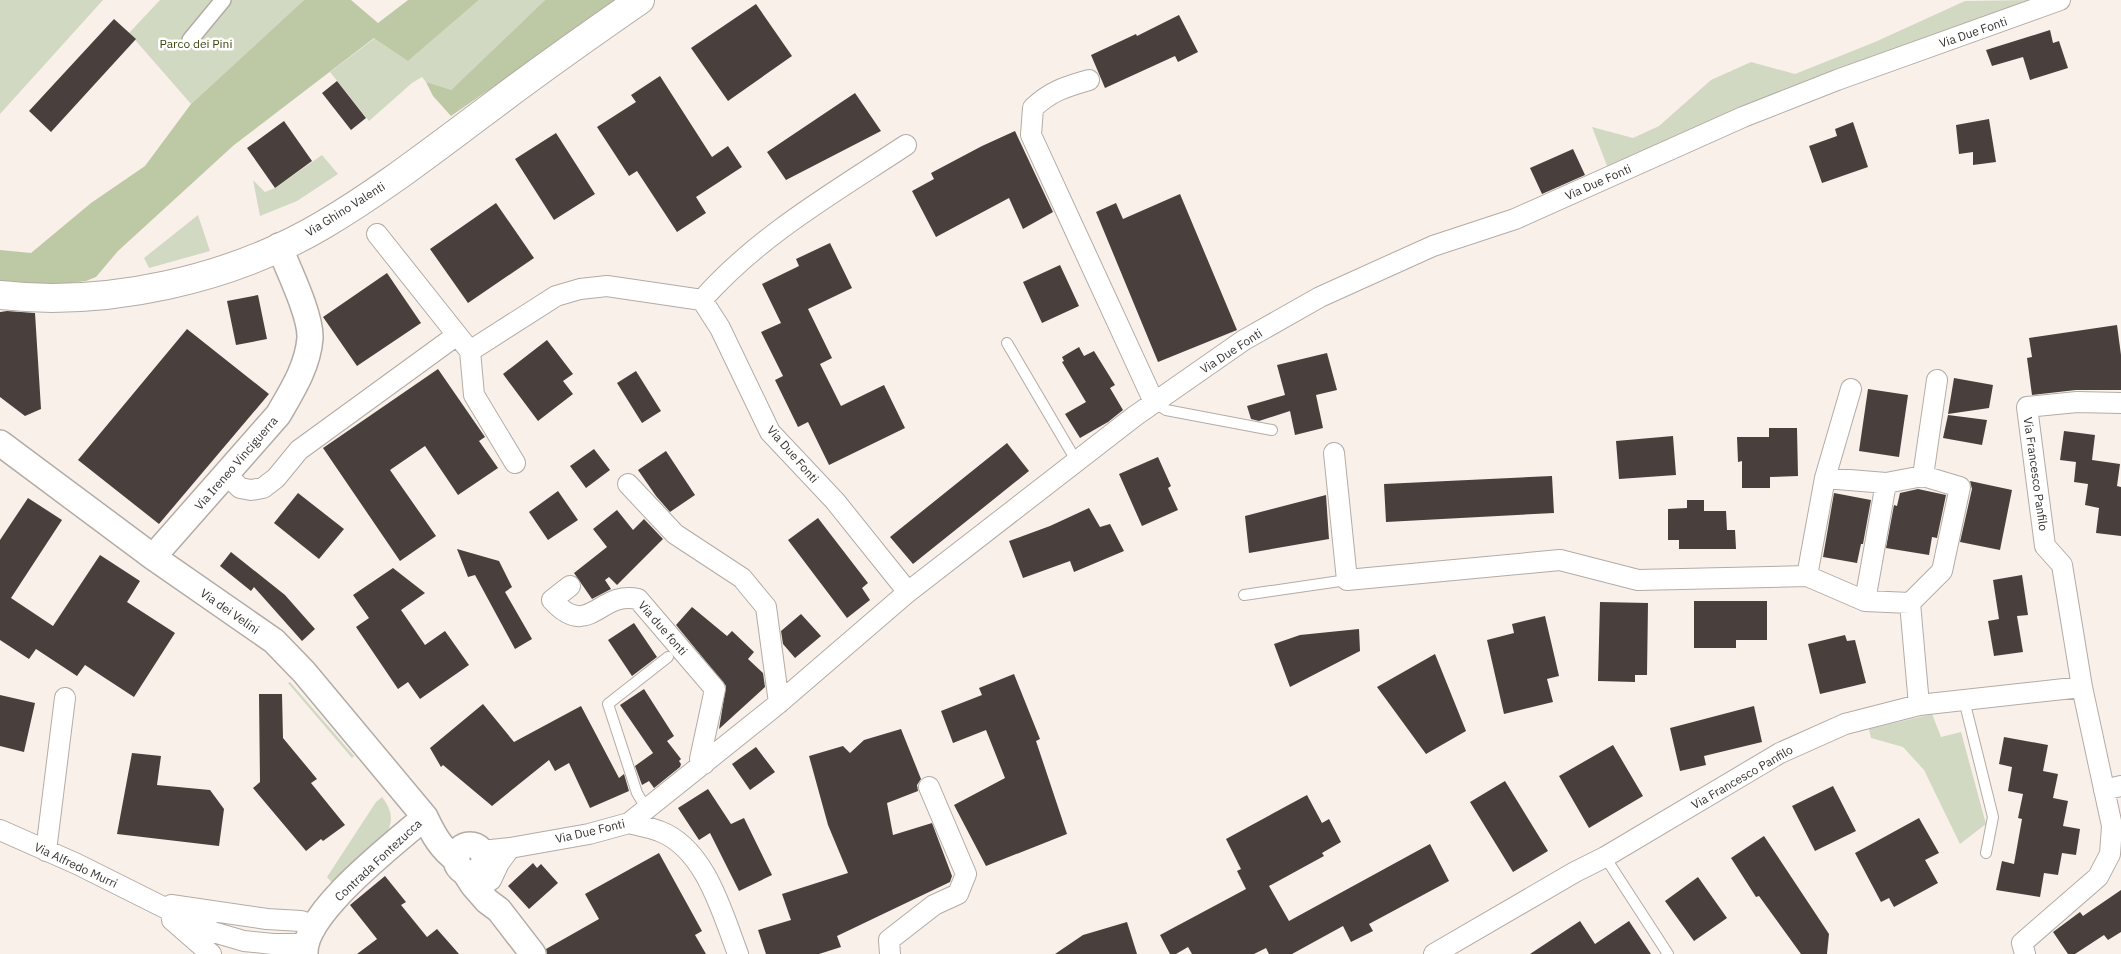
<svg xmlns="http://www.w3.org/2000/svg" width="2121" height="954" viewBox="0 0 2121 954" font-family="'IBM Plex Sans',sans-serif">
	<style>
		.green { fill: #d2d9c2 }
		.forest { fill: #bdc8a4 }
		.building { fill: #49403e }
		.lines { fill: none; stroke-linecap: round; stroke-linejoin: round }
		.service-casing { stroke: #b4aba5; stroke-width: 12 }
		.pedestrian-casing { stroke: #b4aba5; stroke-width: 18 }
		.minor-casing { stroke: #b4aba5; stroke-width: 22 }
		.tertiary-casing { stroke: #b4aba5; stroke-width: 28 }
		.secondary-casing { stroke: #b4aba5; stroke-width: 30 }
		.service { stroke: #fff; stroke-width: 10 }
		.pedestrian { stroke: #fff; stroke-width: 15 }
		.minor { stroke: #fff; stroke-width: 20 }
		.tertiary { stroke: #fff; stroke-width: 25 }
		.secondary { stroke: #fff; stroke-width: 28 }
		.labels { text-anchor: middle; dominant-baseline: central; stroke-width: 5; stroke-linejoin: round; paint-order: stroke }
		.street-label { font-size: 12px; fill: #373432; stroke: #fff }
		.park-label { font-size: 12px; fill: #3a460c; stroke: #fff }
	</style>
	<rect width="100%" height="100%" fill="#f9f0ea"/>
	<path class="green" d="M 0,0 L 103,0 L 0,114 Z
		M 160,0 L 304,0 L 191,104 L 129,33 Z
		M 479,0 L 545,0 L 450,91 L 426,82 L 422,77 L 412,83 L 369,121 L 330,72 L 375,38 L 409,60 Z
		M 2029,0 L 1609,171 L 1592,127 L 1633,138 L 1659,126 L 1711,80 L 1751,62 L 1795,74 L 1875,42 L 1965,1 Z
		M 322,155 L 338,174 L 297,201 L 260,216 L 253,180 L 265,192 L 275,188 Z
		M 198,215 L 210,251 L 149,268 L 144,258 Z
		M 290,682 L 354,756 L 352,758 L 288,683 Z
		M 1932,714 L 1941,737 L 1961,732 L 1986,824 L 1960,844 L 1924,770 L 1903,747 L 1871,738 L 1869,729 Z
		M 382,797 C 392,810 394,820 386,835 L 334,885 L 327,877 L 376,802 Z"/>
	<path class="forest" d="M 304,0 L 351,0 L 378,23 L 408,0 L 479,0 L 408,61 L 374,38 L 234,145 L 118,251 L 96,277 L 86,281 L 23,289 L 0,287 L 0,250 L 31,253 L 91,203 L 145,166 L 191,104 Z
		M 545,0 L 619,0 L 451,116 L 433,96 L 426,82 L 451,90 Z"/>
	<path class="building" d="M 756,4 L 792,56 L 728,101 L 691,48 Z
		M 1179,15 L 1198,52 L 1178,62 L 1175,56 L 1105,88 L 1091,55 L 1136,34 L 1137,36 Z
		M 114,19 L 136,39 L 51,132 L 29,111 Z
		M 2050,30 L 2053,43 L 2059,41 L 2068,68 L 2030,80 L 2023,57 L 1992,66 L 1986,50 Z
		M 660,76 L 712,157 L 728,146 L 742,167 L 696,197 L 706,213 L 677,232 L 637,171 L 629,176 L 597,127 L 636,102 L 631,95 Z
		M 337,81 L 366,118 L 351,130 L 322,93 Z
		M 855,93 L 881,131 L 786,180 L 767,152 Z
		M 1989,119 L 1996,162 L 1973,165 L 1973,152 L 1959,154 L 1956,125 Z
		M 284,121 L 312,161 L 275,188 L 247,148 Z
		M 1853,122 L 1868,167 L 1822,183 L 1809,146 L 1837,136 L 1835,129 Z
		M 1015,131 L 1053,212 L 1023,229 L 1009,198 L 936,237 L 912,191 L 934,179 L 931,173 L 982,146 Z
		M 556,133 L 595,194 L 554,220 L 515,159 Z
		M 1573,149 L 1585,175 L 1542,194 L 1530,168 Z
		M 1180,194 L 1237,330 L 1158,362 L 1096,212 L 1116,203 L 1123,219 Z
		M 496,203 L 534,258 L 468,303 L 430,249 Z
		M 830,243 L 852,288 L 808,309 L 832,358 L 820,364 L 841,406 L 884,385 L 905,428 L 829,465 L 808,422 L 798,427 L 775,380 L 783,376 L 761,332 L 781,323 L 762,284 L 799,266 L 796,259 Z
		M 1060,265 L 1079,306 L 1042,323 L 1023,282 Z
		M 387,273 L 421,323 L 357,366 L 323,317 Z
		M 258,295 L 267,339 L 236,345 L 227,301 Z
		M 7,311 L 35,313 L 41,409 L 25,416 L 0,397 L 0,312 Z
		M 2117,325 L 2121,355 L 2121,390 L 2076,390 L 2032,395 L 2027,358 L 2032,357 L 2029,338 Z
		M 187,329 L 269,394 L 159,524 L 78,460 Z
		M 547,340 L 573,374 L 563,381 L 573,394 L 538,421 L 503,374 Z
		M 1079,347 L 1084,356 L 1094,351 L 1115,385 L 1110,388 L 1123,410 L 1108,422 L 1080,438 L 1065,414 L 1086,402 L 1062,362 L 1064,361 L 1062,357 Z
		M 1327,353 L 1337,390 L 1316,395 L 1323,428 L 1295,435 L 1290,411 L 1259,421 L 1251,419 L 1247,406 L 1285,395 L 1277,365 Z
		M 438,369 L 485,437 L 479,441 L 498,468 L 458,495 L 425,446 L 390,470 L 436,536 L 400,561 L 323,448 Z
		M 636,371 L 661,411 L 642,423 L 617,383 Z
		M 1954,378 L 1993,385 L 1989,408 L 1948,414 Z
		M 1868,389 L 1908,395 L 1899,457 L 1859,451 Z
		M 1948,415 L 1987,420 L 1982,445 L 1943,438 Z
		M 1769,428 L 1797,428 L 1798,476 L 1770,477 L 1770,488 L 1742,488 L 1742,461 L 1738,462 L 1737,437 L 1769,437 Z
		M 2064,431 L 2095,435 L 2092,460 L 2120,464 L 2117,486 L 2121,487 L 2121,536 L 2096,533 L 2099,508 L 2085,505 L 2088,484 L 2074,482 L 2076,462 L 2060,460 Z
		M 1673,436 L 1676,475 L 1619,479 L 1616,441 Z
		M 1007,443 L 1029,471 L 913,564 L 890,537 Z
		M 594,449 L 610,470 L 586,488 L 570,466 Z
		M 666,451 L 695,495 L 670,512 L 656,496 L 638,470 Z
		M 1158,457 L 1171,486 L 1168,488 L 1178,510 L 1142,526 L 1119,474 Z
		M 1552,476 L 1554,513 L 1386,522 L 1384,484 Z
		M 1970,481 L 2012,490 L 2000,550 L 1960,542 L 1972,489 Z
		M 1918,489 L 1946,495 L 1937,538 L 1932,537 L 1929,555 L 1886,548 L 1894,505 L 1897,506 L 1900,493 Z
		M 558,491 L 578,520 L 548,540 L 529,512 Z
		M 298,493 L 344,529 L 319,559 L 274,523 Z
		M 1834,493 L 1871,500 L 1863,544 L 1861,544 L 1857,563 L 1823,557 Z
		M 1326,495 L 1329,539 L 1249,553 L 1245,516 Z
		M 28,498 L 62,520 L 11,598 L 53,626 L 100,555 L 140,581 L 127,602 L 175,633 L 134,697 L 85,665 L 77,676 L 36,649 L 29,659 L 0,640 L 0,540 Z
		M 1687,500 L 1704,500 L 1704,511 L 1726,511 L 1727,530 L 1735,530 L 1736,549 L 1679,549 L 1679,540 L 1668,540 L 1668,509 L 1687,508 Z
		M 1089,508 L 1100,527 L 1110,524 L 1124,551 L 1074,572 L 1070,561 L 1023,578 L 1009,541 L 1050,526 Z
		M 617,510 L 633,530 L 644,519 L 663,539 L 617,585 L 609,577 L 605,580 L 611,589 L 592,599 L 574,573 L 607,547 L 593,529 Z
		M 818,518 L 868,583 L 862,588 L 870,600 L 847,618 L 788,540 Z
		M 457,549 L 499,561 L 512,587 L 505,592 L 532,639 L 515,649 L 475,575 L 468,577 Z
		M 231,552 L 285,595 L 315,629 L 302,641 L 254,587 L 251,591 L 220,566 Z
		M 393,568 L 425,593 L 401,610 L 425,645 L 445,631 L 469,665 L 420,699 L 408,682 L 398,689 L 356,627 L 369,618 L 353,595 Z
		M 2022,575 L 2028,615 L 2017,616 L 2023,652 L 1994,656 L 1988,621 L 1999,619 L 1993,580 Z
		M 1694,601 L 1767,601 L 1767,640 L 1736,640 L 1736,648 L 1694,648 Z
		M 1600,602 L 1648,603 L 1647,675 L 1635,675 L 1635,682 L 1598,681 Z
		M 692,607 L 727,636 L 732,631 L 754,652 L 748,659 L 763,673 L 765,687 L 719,729 L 726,686 L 676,625 Z
		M 801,614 L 821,636 L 795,658 L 783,644 L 781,631 Z
		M 1545,616 L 1559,676 L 1547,679 L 1553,702 L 1504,714 L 1487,640 L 1514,633 L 1512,624 Z
		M 634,623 L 657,657 L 632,676 L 608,640 Z
		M 1359,629 L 1360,651 L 1290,687 L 1274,644 L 1300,635 Z
		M 1845,635 L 1847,641 L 1855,640 L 1866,683 L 1820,694 L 1808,644 Z
		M 1435,654 L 1466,731 L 1426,754 L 1377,687 Z
		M 1014,674 L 1040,739 L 1036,741 L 1067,834 L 986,866 L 954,805 L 1005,778 L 986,730 L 953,743 L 941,711 L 982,695 L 979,688 Z
		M 644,689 L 674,736 L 667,741 L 681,759 L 679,761 L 681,764 L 680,767 L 654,788 L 649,781 L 642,785 L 635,766 L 653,753 L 620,705 Z
		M 259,694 L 282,694 L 283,738 L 317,779 L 311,783 L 345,825 L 323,841 L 321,839 L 306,851 L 253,788 L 260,782 Z
		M 0,695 L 35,703 L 24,752 L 0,746 Z
		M 483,704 L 514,742 L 581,706 L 619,778 L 624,774 L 629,791 L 590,808 L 569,763 L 555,771 L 549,760 L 492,806 L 443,765 L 441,767 L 430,748 Z
		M 1754,706 L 1762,742 L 1704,756 L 1706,765 L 1680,771 L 1670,728 Z
		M 901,729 L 921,779 L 917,785 L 918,791 L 887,803 L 893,835 L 932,823 L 952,876 L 950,882 L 837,936 L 841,947 L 819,954 L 766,954 L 758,930 L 791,920 L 782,894 L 848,873 L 828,825 L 809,756 L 843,746 L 850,753 L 864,740 Z
		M 2004,737 L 2048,745 L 2043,771 L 2058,774 L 2053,798 L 2068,801 L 2063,826 L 2080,829 L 2076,855 L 2062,853 L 2058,875 L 2044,873 L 2040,897 L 1996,890 L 2002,861 L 2014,864 L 2022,819 L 2018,818 L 2023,794 L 2008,791 L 2012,767 L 1999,764 Z
		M 1613,745 L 1643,796 L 1589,828 L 1559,776 Z
		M 756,747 L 775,772 L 750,790 L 732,764 Z
		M 132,753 L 161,756 L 157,785 L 210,790 L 224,809 L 219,846 L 117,834 Z
		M 1505,781 L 1548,851 L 1513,872 L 1470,802 Z
		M 1833,786 L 1856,831 L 1815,851 L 1792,806 Z
		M 708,789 L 731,824 L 744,818 L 772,875 L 739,891 L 710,833 L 699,840 L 678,808 Z
		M 1307,795 L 1322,823 L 1329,819 L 1341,842 L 1322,853 L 1324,856 L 1269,886 L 1289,921 L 1430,844 L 1449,881 L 1369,924 L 1373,931 L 1351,942 L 1343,926 L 1292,954 L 1269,954 L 1266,948 L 1254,954 L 1192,954 L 1188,947 L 1176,954 L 1170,954 L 1160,935 L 1246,889 L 1237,871 L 1241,869 L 1226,839 Z
		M 1919,818 L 1939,853 L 1925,860 L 1938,883 L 1894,907 L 1889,898 L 1881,902 L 1855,853 Z
		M 1764,836 L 1829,934 L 1827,954 L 1801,954 L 1759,896 L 1756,897 L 1731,858 Z
		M 659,853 L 702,931 L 695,935 L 706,954 L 547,954 L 546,949 L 599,919 L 585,894 Z
		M 533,863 L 537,868 L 541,864 L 558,883 L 529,909 L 508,886 Z
		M 385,876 L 406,902 L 401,905 L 427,937 L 437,929 L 459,954 L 357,954 L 377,939 L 350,905 Z
		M 1698,877 L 1727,918 L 1694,941 L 1665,901 Z
		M 2121,890 L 2121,932 L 2108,940 L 2104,935 L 2075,954 L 2068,954 L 2053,932 L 2080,912 L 2083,916 Z
		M 1580,921 L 1595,944 L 1629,921 L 1651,954 L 1530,954 Z
		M 1127,922 L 1137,954 L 1055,954 L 1083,935 Z"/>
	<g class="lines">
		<g class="service-casing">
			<path id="service" d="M 1007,343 L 1077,462
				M 1154,402 L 1166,410 L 1272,430
				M 1244,595 L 1347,580
				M 1964,700 L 1993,817 L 1986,853
				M 646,808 L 637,793 L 608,704 L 668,657
				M 1605,857 L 1668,954"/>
		</g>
		<g class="pedestrian-casing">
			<path id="pedestrian" d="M 190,40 L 223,0"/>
		</g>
		<g class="minor-casing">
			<path id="minor" d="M 1089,80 C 1065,87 1051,91 1033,108 L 1031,135 L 1154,402
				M 377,234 L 470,351 L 474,395 L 515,463
				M 702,300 C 758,236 835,192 906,145
				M 470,351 L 556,296 L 580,289 L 607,286 L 702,300 L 720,328 L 770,432 L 835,501 L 908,592
				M 1334,453 L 1347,580 L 1560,560 L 1638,580 L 1807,576 L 1865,601 L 1910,603 L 1919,705
				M 226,474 L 240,488 L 251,490 L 263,488 L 276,478 L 299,450 L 457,335
				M 1825,478 L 1886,483 L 1865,601
				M 1886,483 L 1923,476 L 1937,380
				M 628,484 L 675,534 L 742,578 L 766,607 L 779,703
				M 1807,576 L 1825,478 L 1851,389
				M 570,586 L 552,600 C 589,641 599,590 638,599 L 715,689 L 700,759 L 704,764
				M 1910,603 L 1942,571 L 1960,487 L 1923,476
				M 2104,790 L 2121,786
				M 629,823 C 639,826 649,827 659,831 C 705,848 722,912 738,954
				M 0,830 L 77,864 L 213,932 L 244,941 L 273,944 L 305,944
				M 46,851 L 65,698
				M 482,851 L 510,848 L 589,834 L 629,823 L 779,703 L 908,592 L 1135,416 L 1244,340 L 1320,297 L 1433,246 L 1515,219 L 1743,117 L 1837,80 L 2060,0
				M 491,880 L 499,863 L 510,848
				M 171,905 L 267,919 L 301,921 L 313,925
				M 172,920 L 211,954
				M 890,954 L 889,940 L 934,905 L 958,894 L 966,874 L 929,787
				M 1434,954 L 1575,872 L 1605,857 L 1780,753 L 1845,724 L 1919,705 L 2082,687
				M 2025,954 L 2022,943 L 2098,877 L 2110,854 L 2112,826 L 2082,687 L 2062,565 L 2045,546 L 2027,407 L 2077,402 L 2121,403"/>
		</g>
		<g class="tertiary-casing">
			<path id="tertiary" d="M 0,443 L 153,557 L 274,641 L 304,672 L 425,817 C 433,834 441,849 457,860
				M 153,557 L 278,415 C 292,391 308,366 310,338 C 311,315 288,269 279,246
				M456 859a14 14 0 1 1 28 0a14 14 0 1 1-28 0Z
				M 464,871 L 473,885 L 487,901 L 499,910 L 533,954
				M 305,954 C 303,913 394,844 425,817"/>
		</g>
		<g class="secondary-casing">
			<path id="secondary" d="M 0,295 C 107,307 230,280 323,225 C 381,191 433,150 487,110 C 537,72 588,36 640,0"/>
		</g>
		<use href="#service" class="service"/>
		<use href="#pedestrian" class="pedestrian"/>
		<use href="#minor" class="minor"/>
		<use href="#tertiary" class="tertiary"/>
		<use href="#secondary" class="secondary"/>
	</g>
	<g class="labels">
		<g class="street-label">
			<text transform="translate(1973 32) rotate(-19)">Via Due Fonti</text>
			<text transform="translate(1598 182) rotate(-24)">Via Due Fonti</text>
			<text transform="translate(345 209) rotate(-32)">Via Ghino Valenti</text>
			<text transform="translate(1231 351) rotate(-33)">Via Due Fonti</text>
			<text transform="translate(793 454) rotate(49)">Via Due Fonti</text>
			<text transform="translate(236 463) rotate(-49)">Via Ireneo Vinciguerra</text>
			<text transform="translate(2036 474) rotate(82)">Via Francesco Panfilo</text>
			<text transform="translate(230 611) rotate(35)">Via dei Velini</text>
			<text transform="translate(663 628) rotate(49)">Via due fonti</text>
			<text transform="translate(1742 777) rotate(-30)">Via Francesco Panfilo</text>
			<text transform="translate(590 831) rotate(-13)">Via Due Fonti</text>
			<text transform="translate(378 860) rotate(-43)">Contrada Fontezucca</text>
			<text transform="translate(76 865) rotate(25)">Via Alfredo Murri</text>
		</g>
		<g class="park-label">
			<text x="196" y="43">Parco dei Pini</text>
		</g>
	</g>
</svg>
